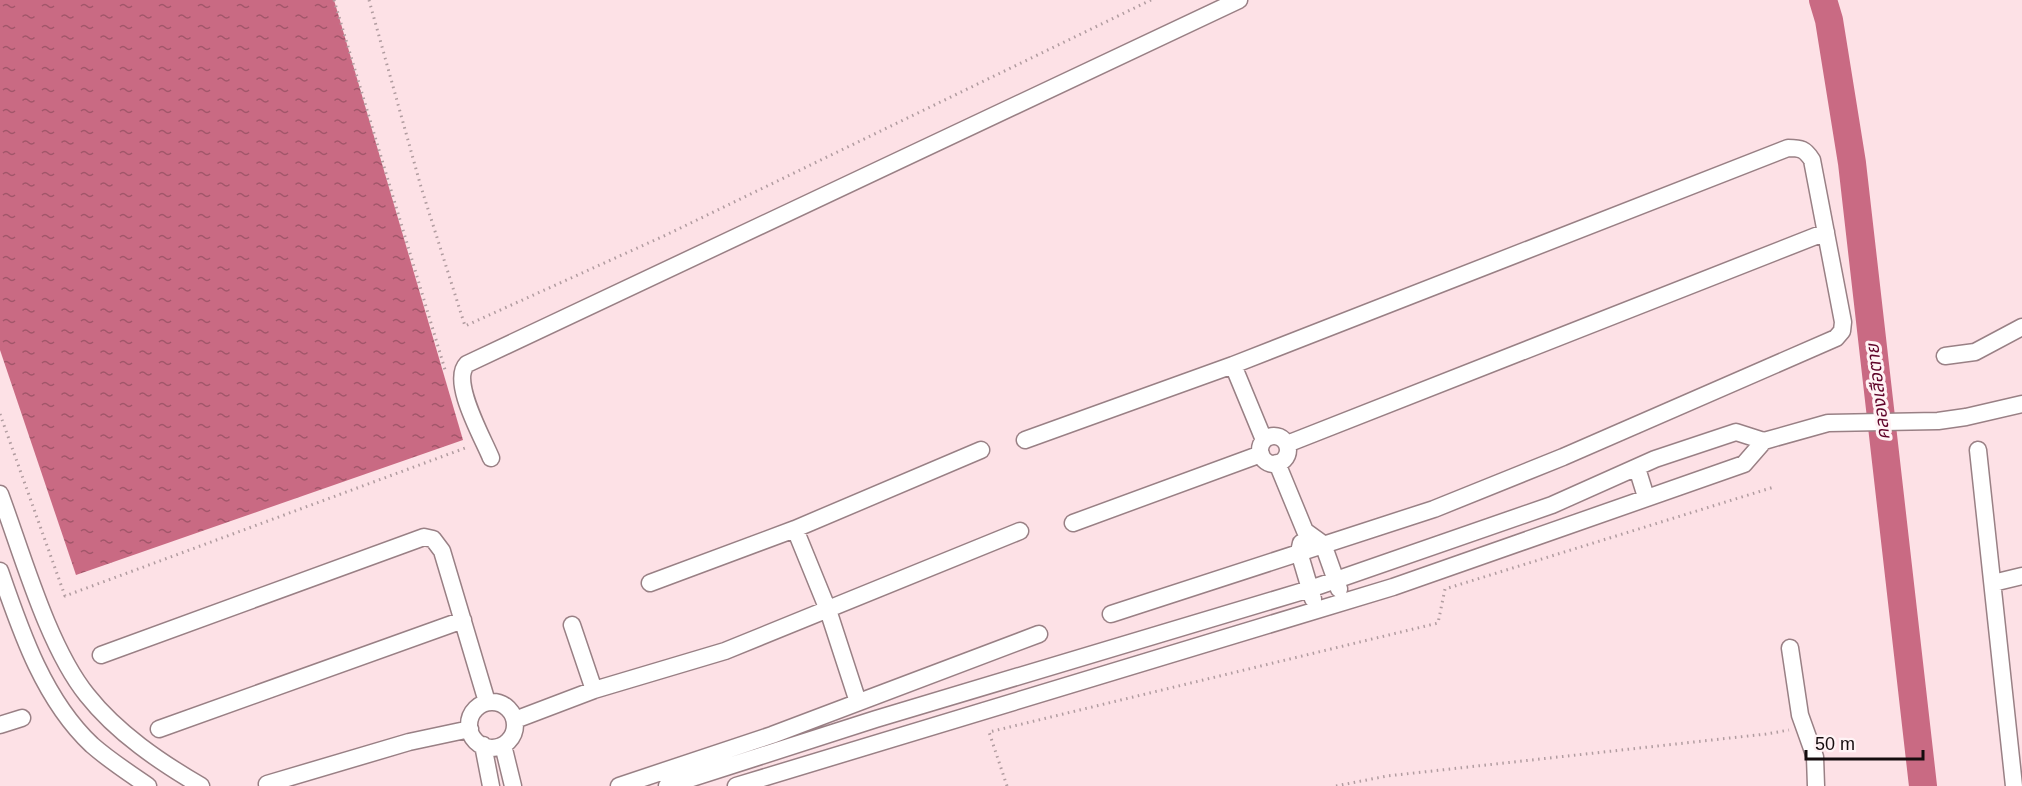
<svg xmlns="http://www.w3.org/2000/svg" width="2022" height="786" viewBox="0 0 2022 786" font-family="Arial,'Noto Sans Thai',sans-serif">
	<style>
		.water { fill: url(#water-ripples) }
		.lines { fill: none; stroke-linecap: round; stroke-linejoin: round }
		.river { stroke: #c96a83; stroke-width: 28 }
		.minor-casing { stroke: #998085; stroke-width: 19 }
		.path { stroke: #b19ca0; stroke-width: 3; stroke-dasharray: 1.5 4.5; stroke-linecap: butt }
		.minor { stroke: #fff; stroke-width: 16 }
		.labels { text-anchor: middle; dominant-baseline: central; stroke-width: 6; stroke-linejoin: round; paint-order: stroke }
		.water-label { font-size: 18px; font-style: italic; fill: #5f0329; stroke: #fff3f5 }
	</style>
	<defs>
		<pattern id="water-ripples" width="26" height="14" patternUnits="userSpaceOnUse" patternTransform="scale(1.5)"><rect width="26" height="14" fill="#c96a83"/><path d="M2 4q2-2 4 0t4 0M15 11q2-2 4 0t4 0" fill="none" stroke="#a2566a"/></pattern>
	</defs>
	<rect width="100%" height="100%" fill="#fde1e6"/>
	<path class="water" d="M 0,0 L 334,0 L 463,440 L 76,575 L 0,350 Z"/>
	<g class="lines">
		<path class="river" d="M 1823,0 L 1829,20 L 1852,163 L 1923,786"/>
		<g class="minor-casing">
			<path id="minor" d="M 1945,356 L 1975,352 L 2022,327
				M 1233,365 L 1264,440
				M1260 450a14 14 0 1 1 28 0a14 14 0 1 1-28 0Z
				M 1025,440 L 1233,365 L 1788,148 C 1801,148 1805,149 1812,160 L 1843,322 L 1842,331 L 1836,338 L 1563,457 L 1434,509 L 1111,614
				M 1287,444 L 1826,232
				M 1978,450 L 2014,786
				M 491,458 C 483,438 450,381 467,364 L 1239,0
				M 1277,463 L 1305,531 L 1323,544 L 1339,589
				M 1637,468 L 1646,497
				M 0,494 C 22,553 48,647 87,695 C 117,733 160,762 201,786
				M 1073,523 L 1261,454
				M 795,529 L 828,610 L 858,702
				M 1301,543 L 1299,552 L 1313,599
				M 0,571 C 21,632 44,700 92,745 C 109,760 129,773 148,786
				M 650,583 L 795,529 L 981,450
				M 1993,583 L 2022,576
				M 572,625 L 594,690
				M 1790,648 L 1800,715 L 1815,757 L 1816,786
				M 101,655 L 424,537 L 433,539 L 442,551 L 487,702
				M469 725a23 23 0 1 1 46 0a23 23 0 1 1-46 0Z
				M 515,720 L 594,690 L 725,651 L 1020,531
				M 0,725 L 22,718
				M 159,729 L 463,620
				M 483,745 L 491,786
				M 503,745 L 513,786
				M 267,784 L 409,742 L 470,729
				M 619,786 L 772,735 L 1039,634
				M 667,786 L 876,719 L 1310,589 L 1552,505 L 1655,459 L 1736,432 L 1764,441 L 1828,423 L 1938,421 L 1966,417 L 2022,404
				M 736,786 L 1393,587 L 1744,464 L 1764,441"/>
		</g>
		<path class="path" d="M 334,0 L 446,373
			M 369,0 L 421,187 L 465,326 L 666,235 L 1151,0
			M 0,414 L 65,596 L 468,447
			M 1007,786 L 989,732 L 1438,623 L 1445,589 L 1774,487
			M 1336,786 L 1387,776 L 1766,734 L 1789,730"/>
		<use href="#minor" class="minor"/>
	</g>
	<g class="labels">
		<g class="water-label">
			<text transform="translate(1878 392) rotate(-97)">คลองเสือตาย</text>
		</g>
	</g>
	<path d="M1806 750v9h117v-9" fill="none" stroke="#150c0e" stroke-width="3"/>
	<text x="1815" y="750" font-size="18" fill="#150c0e" stroke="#fff3f5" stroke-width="4.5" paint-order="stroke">50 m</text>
</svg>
